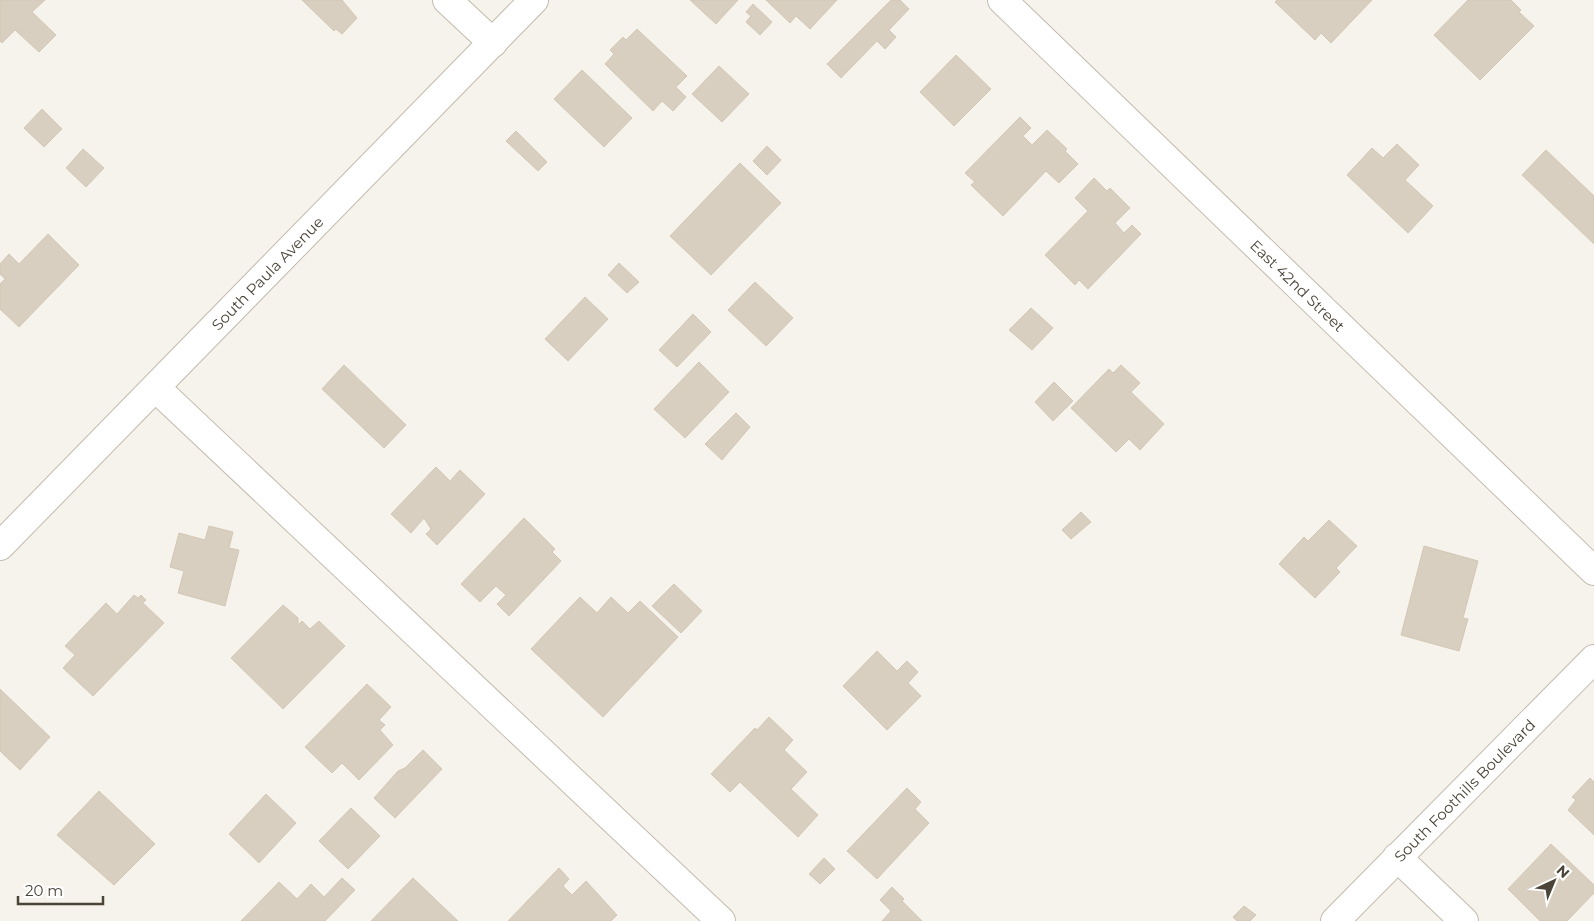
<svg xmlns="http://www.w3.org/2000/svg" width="1594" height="921" viewBox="0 0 1594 921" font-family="Montserrat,sans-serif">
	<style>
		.building { fill: #d8cfc1; stroke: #d3c7b4 }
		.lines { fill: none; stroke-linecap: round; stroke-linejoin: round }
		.minor-casing { stroke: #c2bbae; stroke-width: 30 }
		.minor { stroke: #fff; stroke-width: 28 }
		.labels { text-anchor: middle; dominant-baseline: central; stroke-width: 4; stroke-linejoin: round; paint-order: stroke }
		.street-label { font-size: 15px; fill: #4b4439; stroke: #fff }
	</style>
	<rect width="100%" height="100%" fill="#f6f3ec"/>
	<path class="building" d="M 0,0 L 45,0 L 32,12 L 56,35 L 39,52 L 15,30 L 2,43 L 0,41 Z
		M 302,0 L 342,0 L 357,18 L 342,34 L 336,29 L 334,31 Z
		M 690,0 L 738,0 L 716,24 Z
		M 766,0 L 837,0 L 810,29 L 796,16 L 790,23 Z
		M 891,0 L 900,0 L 909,9 L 889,30 L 896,37 L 885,49 L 877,41 L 841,78 L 827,64 Z
		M 1277,0 L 1372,0 L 1331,43 L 1321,33 L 1315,40 L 1275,2 Z
		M 1468,0 L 1511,0 L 1521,10 L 1519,12 L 1534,26 L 1480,80 L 1434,35 Z
		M 753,4 L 772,22 L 760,35 L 746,22 L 751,16 L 746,12 Z
		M 637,29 L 687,76 L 676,87 L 686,97 L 673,111 L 662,101 L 653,111 L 605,64 L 614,54 L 610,50 L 623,37 L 626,40 Z
		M 956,55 L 991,89 L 954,126 L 920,92 Z
		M 719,66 L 749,94 L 722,122 L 692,94 Z
		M 582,70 L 632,118 L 604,147 L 554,99 Z
		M 42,109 L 62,129 L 44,147 L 24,128 Z
		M 1020,117 L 1031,128 L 1023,136 L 1032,145 L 1047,130 L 1067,149 L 1065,151 L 1078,164 L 1059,183 L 1046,171 L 1003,216 L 971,185 L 975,182 L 965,173 Z
		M 516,131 L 547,162 L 538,171 L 506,141 Z
		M 1397,144 L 1419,165 L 1405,180 L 1433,206 L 1408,233 L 1347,175 L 1372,148 L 1383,158 Z
		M 767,146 L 781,160 L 767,175 L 753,161 Z
		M 83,149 L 104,168 L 86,187 L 66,168 Z
		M 1546,150 L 1594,196 L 1594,244 L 1522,175 Z
		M 740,163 L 781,203 L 711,275 L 670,236 Z
		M 1094,178 L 1107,191 L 1110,188 L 1130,208 L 1115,223 L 1124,233 L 1132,225 L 1141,234 L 1088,289 L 1079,280 L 1075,285 L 1045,255 L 1088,211 L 1075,198 Z
		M 48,234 L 79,265 L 19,327 L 0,309 L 0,284 L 5,279 L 0,274 L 0,264 L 9,254 L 19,264 Z
		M 619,263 L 639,282 L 627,293 L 608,275 Z
		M 755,282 L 793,318 L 766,346 L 728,310 Z
		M 585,297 L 608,319 L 568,361 L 545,339 Z
		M 1031,308 L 1053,328 L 1032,350 L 1009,330 Z
		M 693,314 L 711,332 L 677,367 L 659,350 Z
		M 699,362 L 729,392 L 685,438 L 654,409 Z
		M 344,365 L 406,425 L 384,448 L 322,389 Z
		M 1121,365 L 1140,383 L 1131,392 L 1164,424 L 1140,450 L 1129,439 L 1116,452 L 1071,408 L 1109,369 L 1113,373 Z
		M 1054,382 L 1073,401 L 1053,421 L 1035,402 Z
		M 736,413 L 750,427 L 722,460 L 705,444 Z
		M 436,467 L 450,481 L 460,470 L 485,494 L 437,545 L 426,534 L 431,529 L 424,518 L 411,533 L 391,514 Z
		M 1081,512 L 1091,522 L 1071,539 L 1062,530 Z
		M 524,518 L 555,549 L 552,552 L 561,561 L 509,616 L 497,604 L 506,595 L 496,586 L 480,602 L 461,584 Z
		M 1329,520 L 1357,546 L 1336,568 L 1340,572 L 1315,598 L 1279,564 L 1304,537 L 1308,541 Z
		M 209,526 L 233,532 L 229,548 L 239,550 L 225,606 L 178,593 L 184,571 L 170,567 L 179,533 L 205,540 Z
		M 1424,546 L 1478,561 L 1463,618 L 1468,619 L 1459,651 L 1401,635 Z
		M 674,584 L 702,611 L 681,633 L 652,606 Z
		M 134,595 L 138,598 L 141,595 L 146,600 L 143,603 L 164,623 L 93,696 L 63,668 L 75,655 L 65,646 L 106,603 L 117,614 Z
		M 580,597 L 597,613 L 611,597 L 628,613 L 640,601 L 678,637 L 603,717 L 531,649 Z
		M 283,605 L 298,618 L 298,625 L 302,621 L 310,629 L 319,621 L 345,646 L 283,709 L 231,658 Z
		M 877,651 L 897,671 L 907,661 L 918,672 L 908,683 L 921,696 L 887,730 L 843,686 Z
		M 367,684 L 391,707 L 379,720 L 385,725 L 380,730 L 393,745 L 359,780 L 342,763 L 332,773 L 305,747 Z
		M 0,689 L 50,737 L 20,770 L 0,751 Z
		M 769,717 L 793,740 L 784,750 L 807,772 L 791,789 L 818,815 L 798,837 L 740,782 L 730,792 L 711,774 L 755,728 L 757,730 Z
		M 423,750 L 442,769 L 395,818 L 374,798 L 398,771 L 405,768 Z
		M 1590,778 L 1594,782 L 1594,835 L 1568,810 L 1576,800 L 1572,797 Z
		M 907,788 L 921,802 L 915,809 L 929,823 L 877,879 L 847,851 Z
		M 99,791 L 155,844 L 114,885 L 57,835 Z
		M 266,794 L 296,823 L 259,863 L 229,834 Z
		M 351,808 L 380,836 L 348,869 L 319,841 Z
		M 1551,844 L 1594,885 L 1594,893 L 1567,921 L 1540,921 L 1508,889 Z
		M 824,858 L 835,869 L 820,884 L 809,874 Z
		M 559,868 L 569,879 L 563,886 L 572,895 L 586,881 L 617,915 L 611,921 L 508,921 Z
		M 342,878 L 355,890 L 325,921 L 241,921 L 279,882 L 297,899 L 311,884 L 324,897 Z
		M 413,878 L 458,921 L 371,921 Z
		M 892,887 L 904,899 L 902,901 L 922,921 L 882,921 L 891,911 L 880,900 Z
		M 1244,906 L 1256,915 L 1250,921 L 1237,921 L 1233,917 Z"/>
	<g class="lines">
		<g class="minor-casing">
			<g id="minor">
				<path d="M 447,0 L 493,43"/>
				<path id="s1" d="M 1002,0 L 1594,571"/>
				<path d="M 156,388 L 721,921"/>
				<path id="s2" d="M 0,546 L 534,0"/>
				<path d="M 1397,857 L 1464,921"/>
				<path id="s3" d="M 1335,921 L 1594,659"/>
			</g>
		</g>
		<use href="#minor" class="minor"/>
	</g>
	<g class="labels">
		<g class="street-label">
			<text stroke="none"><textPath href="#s2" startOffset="382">South Paula Avenue</textPath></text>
			<text stroke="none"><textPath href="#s1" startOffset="411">East 42nd Street</textPath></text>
			<text stroke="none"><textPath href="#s3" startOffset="184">South Foothills Boulevard</textPath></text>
		</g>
	</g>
	<g transform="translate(1554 881) rotate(44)" stroke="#ffffff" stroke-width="4" paint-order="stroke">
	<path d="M0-4L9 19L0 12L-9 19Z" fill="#4b4439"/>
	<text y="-8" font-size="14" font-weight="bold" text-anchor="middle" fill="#4b4439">N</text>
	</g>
	<path d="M18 896v8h85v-8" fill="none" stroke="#4b4439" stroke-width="2.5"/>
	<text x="25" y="896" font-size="15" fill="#4b4439" stroke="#ffffff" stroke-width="4" paint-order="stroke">20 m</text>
</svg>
